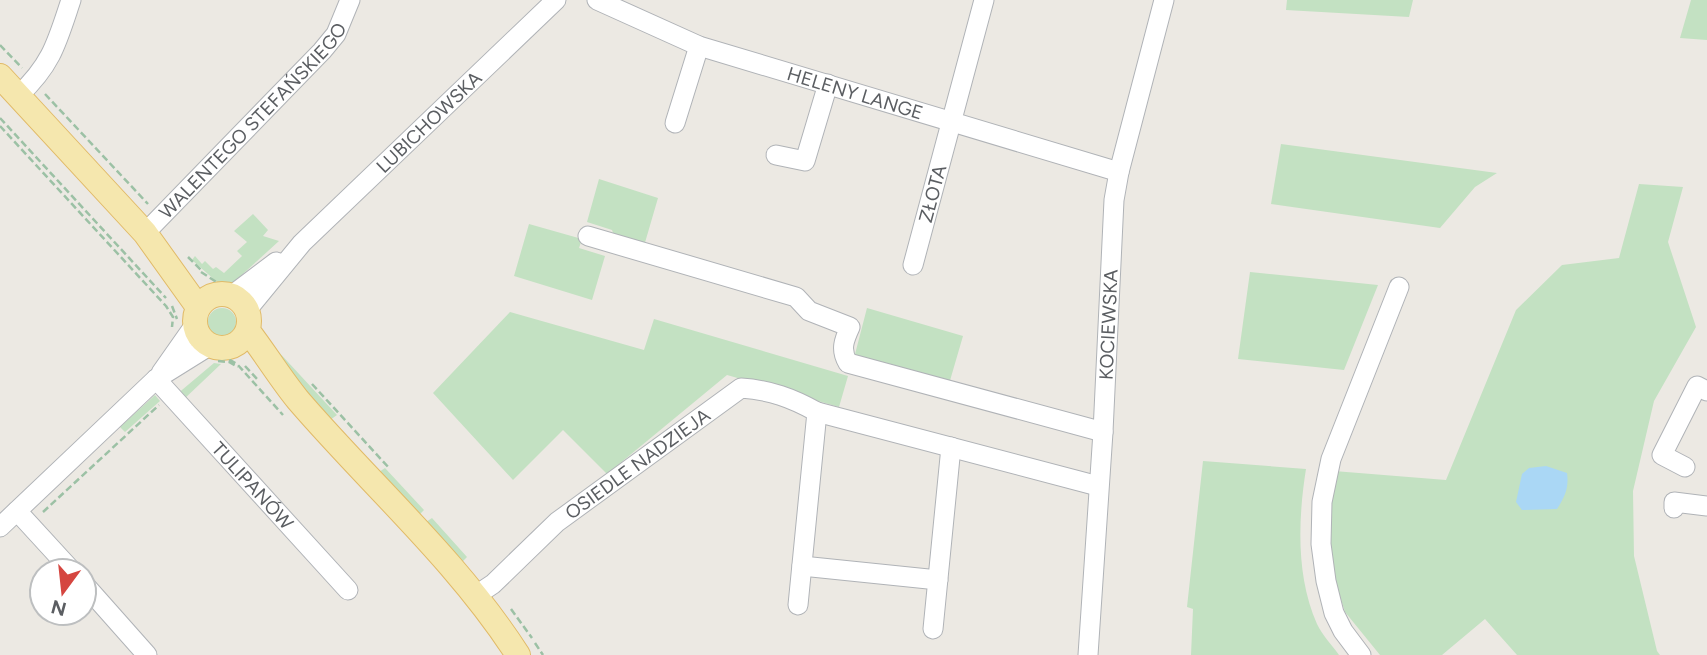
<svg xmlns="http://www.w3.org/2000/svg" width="1707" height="655" viewBox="0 0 1707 655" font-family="Figtree,sans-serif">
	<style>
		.green { fill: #c3e1c2 }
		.water { fill: #aad7f5 }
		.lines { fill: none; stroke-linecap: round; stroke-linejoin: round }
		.minor-casing { stroke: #b0b3b7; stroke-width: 21 }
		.major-casing { stroke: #e1ba67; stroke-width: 26 }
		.path { stroke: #9cc1a5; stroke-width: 2.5; stroke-dasharray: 7 3.5; stroke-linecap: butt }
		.minor { stroke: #fff; stroke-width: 19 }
		.major { stroke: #f5e7ae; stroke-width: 24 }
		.labels { text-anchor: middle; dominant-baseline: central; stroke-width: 6; stroke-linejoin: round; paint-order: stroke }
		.street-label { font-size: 19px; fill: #5b5e62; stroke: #fff }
	</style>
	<rect width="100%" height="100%" fill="#ece9e3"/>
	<path class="green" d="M 1287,0 L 1413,0 L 1409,17 L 1286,10 Z
		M 1691,0 L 1707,0 L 1707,40 L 1680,38 Z
		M 1281,144 L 1497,173 L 1475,187 L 1440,228 L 1271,204 Z
		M 599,179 L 658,198 L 644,246 L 615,238 L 612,230 L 587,222 Z
		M 1639,184 L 1683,187 L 1668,242 L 1696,327 L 1654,401 L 1633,491 L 1634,556 L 1657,651 L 1660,655 L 1517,655 L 1485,619 L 1442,655 L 1380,655 L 1345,612 L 1329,562 L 1326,511 L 1334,471 L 1446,480 L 1516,310 L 1562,265 L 1619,258 Z
		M 253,214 L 268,230 L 263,236 L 279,241 L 233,283 L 217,282 L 192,260 L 195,256 L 202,264 L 205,261 L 213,269 L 216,267 L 224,273 L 242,256 L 237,251 L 247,242 L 234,231 Z
		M 529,224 L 582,239 L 579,248 L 605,256 L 592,300 L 514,276 Z
		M 1250,272 L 1378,285 L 1344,370 L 1238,359 Z
		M208 322a14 14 0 1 1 28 0a14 14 0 1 1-28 0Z
		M 867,308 L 963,336 L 949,384 L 854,358 Z
		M 510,312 L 644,350 L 654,319 L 848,376 L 839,407 L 727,375 L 607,474 L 563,430 L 513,480 L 433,393 Z
		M 275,348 L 337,415 L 330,420 L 269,350 Z
		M 214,363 L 221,364 L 182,401 L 176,395 Z
		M 155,395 L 160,401 L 125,432 L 120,427 Z
		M 1203,461 L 1306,469 C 1298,519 1296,577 1317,624 C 1322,635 1332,645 1339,655 L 1191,655 L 1193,609 L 1187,607 Z
		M 385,468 L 424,510 L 419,515 L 379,472 Z
		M 432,518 L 467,557 L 462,562 L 426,522 Z"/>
	<path class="water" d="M 1546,466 L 1567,473 C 1569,488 1565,496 1557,509 L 1522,510 L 1516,502 L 1522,474 L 1529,468 Z"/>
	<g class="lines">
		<g class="minor-casing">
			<g id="minor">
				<path id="s1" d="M 597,0 L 699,46 L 1119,172"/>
				<path d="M 19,95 C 52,64 57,42 71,0"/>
				<path d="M 675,123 L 699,46"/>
				<path d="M 776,155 L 805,161 L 828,84"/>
				<path id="s2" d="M 145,233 L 322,51 L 336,34 L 350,0"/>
				<path d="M 588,236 L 796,297 L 809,311 L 850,327 C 844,340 840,350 848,363 L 1103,432"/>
				<path id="s3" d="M 913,265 L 984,0"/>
				<path d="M 231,296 L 276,262"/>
				<path id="s4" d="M 247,310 L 302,243 L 556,0"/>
				<path d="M 161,373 L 194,326"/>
				<path id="s5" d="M 156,379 L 348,590"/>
				<path d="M 817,412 L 1098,486"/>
				<path d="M 1685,467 L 1662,455 L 1697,386 L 1707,391"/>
				<path d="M 1674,508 L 1674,502 L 1707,506"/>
				<path d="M 17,511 L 72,571"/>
				<path d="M 0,527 L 156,379 L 209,346"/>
				<path d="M 802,566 L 938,580"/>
				<path d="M 84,584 L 147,655"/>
				<path id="s6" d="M 475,596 L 493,584 L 557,522 L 741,388 C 770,390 792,398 817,412 L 798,605"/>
				<path d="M 933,629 L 951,447"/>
				<path id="s7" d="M 1088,655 L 1103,432 L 1114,200 L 1119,172 L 1164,0"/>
				<path d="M 1361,655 L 1343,631 L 1334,613 L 1326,581 L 1321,544 L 1322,502 L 1331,459 L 1399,287"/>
			</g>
		</g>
		<g class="major-casing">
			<path id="major" d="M 0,76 L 145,233 L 198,307
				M195 321a27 27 0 1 1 54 0a27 27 0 1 1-54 0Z
				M 248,331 C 265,353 280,378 298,400 C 371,485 457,560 518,655"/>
		</g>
		<path class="path" d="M 0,45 L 22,68
			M 45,94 L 148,204
			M 0,118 L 166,298
			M 0,126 L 166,306 L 173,317 L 172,327
			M 188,257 L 202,271
			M 201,272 L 221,285
			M 172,306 L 177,319
			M 219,358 L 228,359 L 237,364 L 283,415
			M 218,361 L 229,362 L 238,367
			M 245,366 L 258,380
			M 312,384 L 390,469
			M 43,512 L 159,405
			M 511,609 L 532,638
			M 535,643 L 543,655"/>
		<use href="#minor" class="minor"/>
		<use href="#major" class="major"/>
	</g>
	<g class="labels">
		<g class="street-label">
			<text stroke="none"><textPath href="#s1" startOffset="275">HELENY LANGE</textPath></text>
			<text stroke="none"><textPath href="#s2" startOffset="156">WALENTEGO STEFAŃSKIEGO</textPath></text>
			<text stroke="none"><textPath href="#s4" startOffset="262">LUBICHOWSKA</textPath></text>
			<text stroke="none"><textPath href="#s3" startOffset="74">ZŁOTA</textPath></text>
			<text stroke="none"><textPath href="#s7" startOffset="331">KOCIEWSKA</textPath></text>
			<text stroke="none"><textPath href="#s6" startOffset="210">OSIEDLE NADZIEJA</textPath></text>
			<text stroke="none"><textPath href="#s5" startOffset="144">TULIPANÓW</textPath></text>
		</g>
	</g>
	<g transform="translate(63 592) rotate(195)"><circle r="33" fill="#ffffff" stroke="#bdbfc0" stroke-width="2"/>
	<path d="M0-5L12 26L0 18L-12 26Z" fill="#d54640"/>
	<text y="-10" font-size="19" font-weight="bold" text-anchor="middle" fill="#5b5e62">N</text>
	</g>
</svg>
